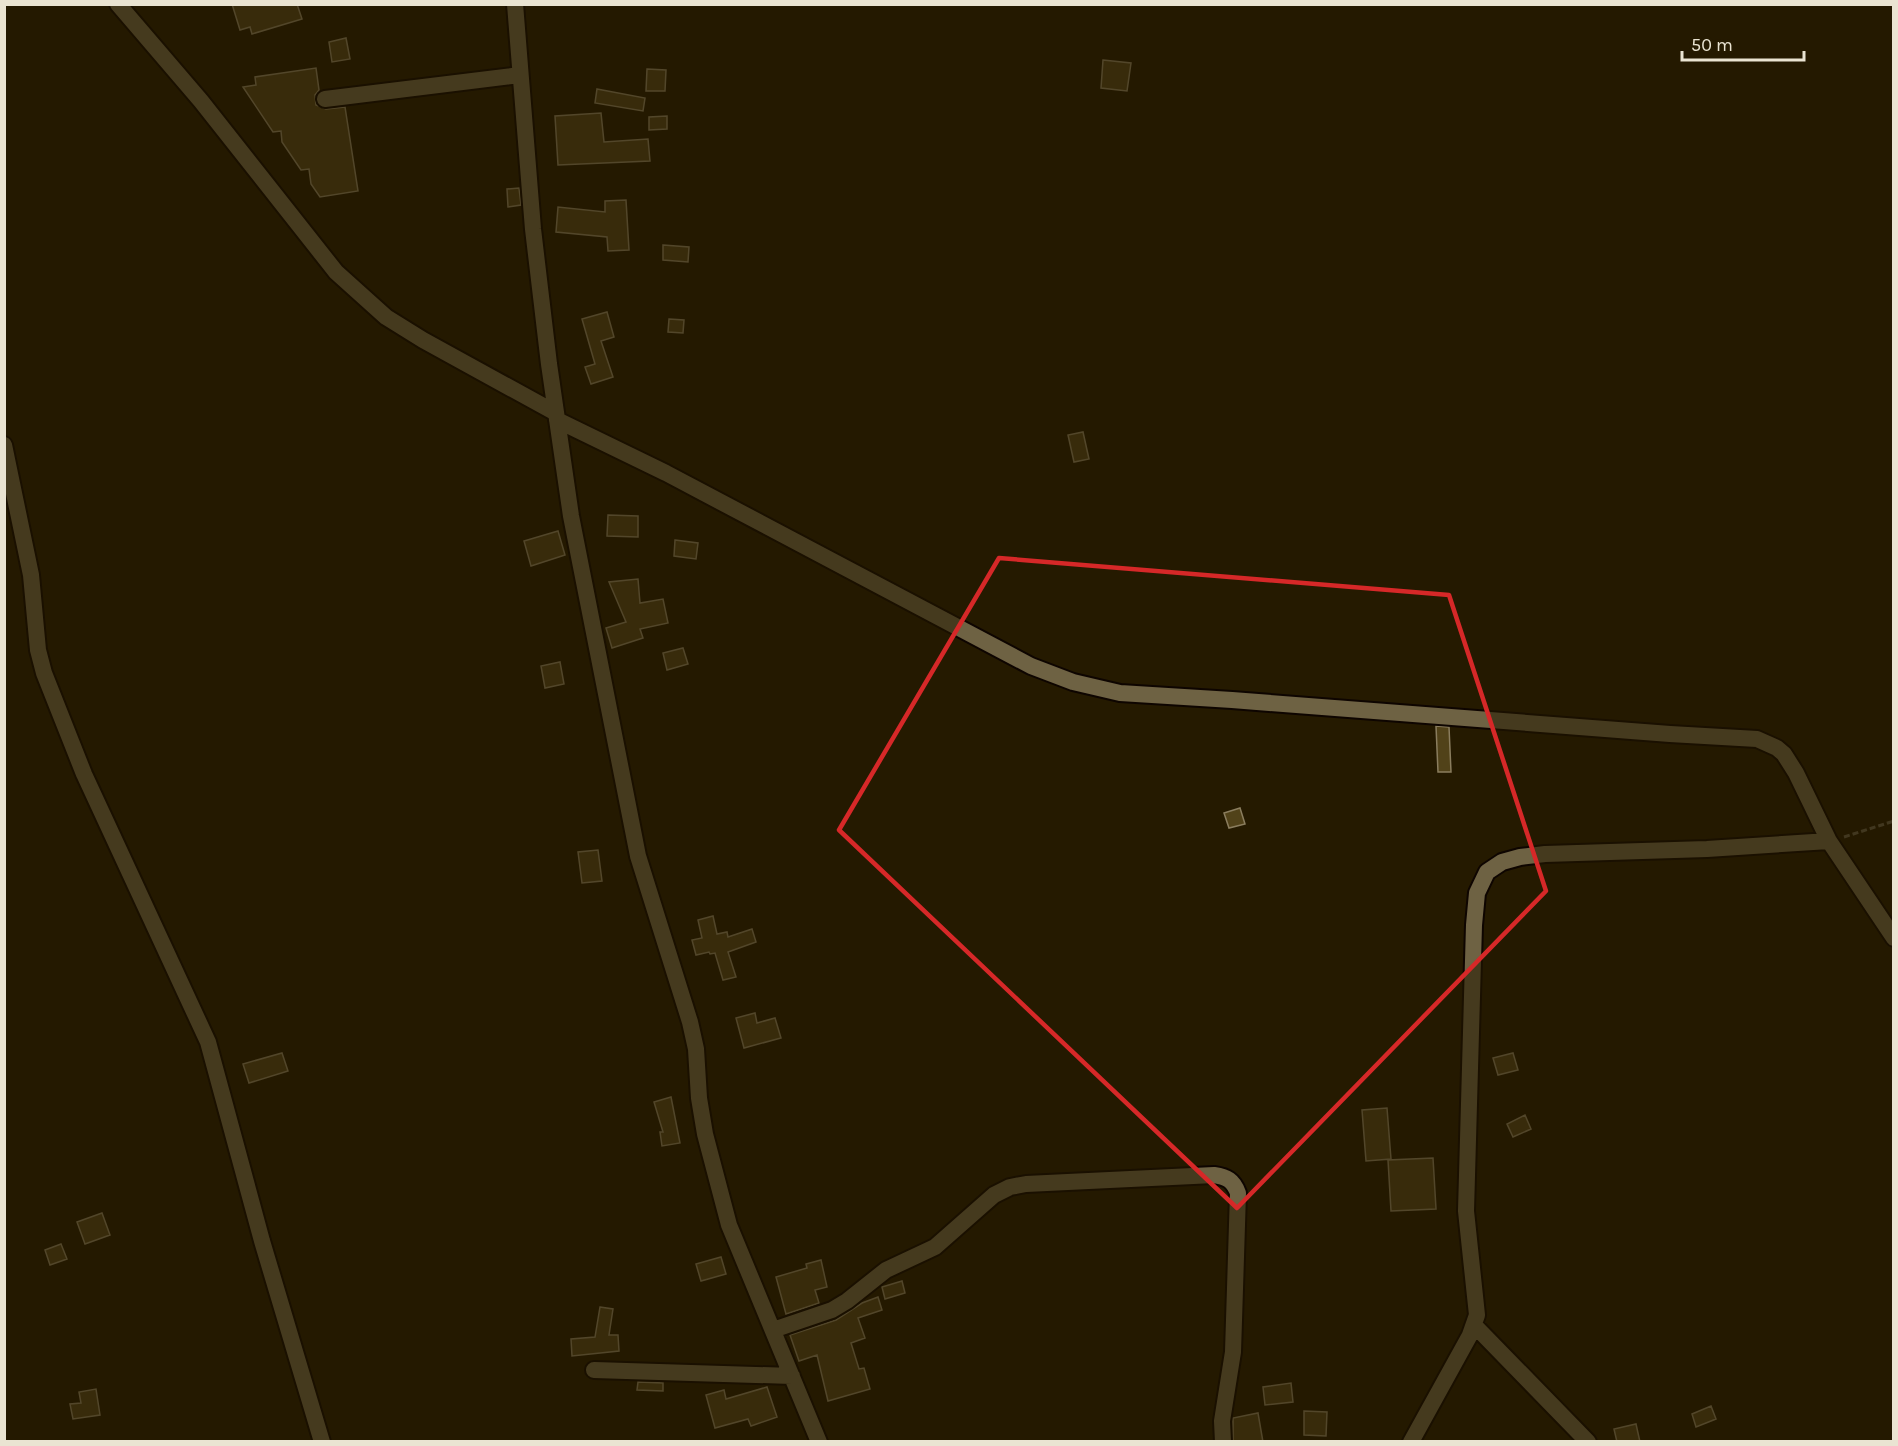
<svg xmlns="http://www.w3.org/2000/svg" width="1898" height="1446" viewBox="0 0 1898 1446" font-family="Karla,sans-serif">
	<style>
		.building { fill: #514219; stroke: #8a7d5e; stroke-width: 1.5 }
		.lines { fill: none; stroke-linecap: round; stroke-linejoin: round }
		.minor-casing { stroke: #0e0500; stroke-width: 20 }
		.path { stroke: #655c45; stroke-width: 3; stroke-dasharray: 6 3; stroke-linecap: butt }
		.minor { stroke: #6e6243; stroke-width: 16 }
		.marked { fill: none; stroke: #d62828; stroke-width: 4.5; stroke-linejoin: round }
	</style>
	<rect width="100%" height="100%" fill="#251a00"/>
	<path class="building" d="M 232,4 L 297,4 L 302,19 L 252,34 L 250,27 L 240,30 Z
		M 346,38 L 350,59 L 332,62 L 329,42 Z
		M 1103,60 L 1131,63 L 1127,91 L 1101,88 Z
		M 316,68 L 319,90 L 315,95 L 316,105 L 326,109 L 345,107 L 358,191 L 320,197 L 311,184 L 309,169 L 301,170 L 282,142 L 281,131 L 273,132 L 243,87 L 256,85 L 255,77 Z
		M 647,69 L 666,70 L 665,91 L 646,91 Z
		M 597,89 L 645,98 L 643,111 L 595,103 Z
		M 601,113 L 604,142 L 648,139 L 650,161 L 558,165 L 555,116 Z
		M 667,116 L 667,129 L 649,130 L 649,117 Z
		M 519,188 L 521,205 L 508,207 L 507,189 Z
		M 626,200 L 629,250 L 608,251 L 607,237 L 556,232 L 558,207 L 605,212 L 605,201 Z
		M 663,245 L 689,247 L 688,262 L 663,260 Z
		M 607,312 L 614,337 L 601,341 L 613,377 L 591,384 L 585,367 L 595,364 L 582,319 Z
		M 669,319 L 684,320 L 683,333 L 668,332 Z
		M 1083,432 L 1089,459 L 1074,462 L 1068,435 Z
		M 608,515 L 638,516 L 638,537 L 607,536 Z
		M 558,531 L 565,555 L 531,566 L 524,541 Z
		M 675,540 L 698,543 L 696,559 L 674,556 Z
		M 638,579 L 640,603 L 663,599 L 668,623 L 640,629 L 643,638 L 612,648 L 606,628 L 626,622 L 609,582 Z
		M 683,648 L 688,664 L 667,670 L 663,653 Z
		M 560,662 L 564,684 L 545,688 L 541,666 Z
		M 1436,726 L 1449,727 L 1451,772 L 1438,772 Z
		M 1240,808 L 1245,824 L 1229,828 L 1224,813 Z
		M 598,850 L 602,881 L 582,883 L 578,852 Z
		M 713,916 L 717,934 L 727,932 L 728,937 L 752,929 L 756,942 L 728,952 L 736,977 L 723,980 L 715,953 L 710,954 L 709,952 L 696,955 L 692,940 L 702,938 L 698,920 Z
		M 755,1013 L 757,1023 L 775,1018 L 781,1038 L 744,1048 L 736,1018 Z
		M 282,1053 L 288,1071 L 249,1083 L 243,1064 Z
		M 1513,1053 L 1518,1070 L 1498,1075 L 1493,1058 Z
		M 671,1097 L 680,1143 L 662,1146 L 660,1132 L 663,1132 L 654,1102 Z
		M 1387,1108 L 1391,1159 L 1366,1161 L 1362,1110 Z
		M 1525,1115 L 1531,1129 L 1513,1137 L 1507,1124 Z
		M 1433,1158 L 1436,1209 L 1391,1211 L 1388,1160 Z
		M 102,1213 L 110,1235 L 85,1244 L 77,1222 Z
		M 61,1244 L 67,1259 L 50,1265 L 45,1250 Z
		M 721,1257 L 726,1274 L 701,1281 L 696,1264 Z
		M 821,1260 L 827,1287 L 815,1290 L 819,1303 L 786,1314 L 776,1277 L 807,1268 L 806,1264 Z
		M 902,1281 L 905,1293 L 885,1299 L 882,1287 Z
		M 878,1297 L 882,1310 L 858,1318 L 865,1338 L 851,1343 L 859,1369 L 864,1368 L 870,1389 L 828,1401 L 817,1355 L 799,1361 L 790,1335 L 836,1320 L 862,1303 Z
		M 600,1307 L 613,1309 L 609,1335 L 618,1335 L 619,1351 L 572,1356 L 571,1339 L 595,1337 Z
		M 638,1382 L 663,1383 L 663,1391 L 637,1390 Z
		M 1291,1383 L 1293,1402 L 1265,1405 L 1263,1387 Z
		M 767,1387 L 777,1417 L 751,1426 L 748,1419 L 715,1428 L 706,1395 L 724,1390 L 726,1399 Z
		M 96,1389 L 100,1415 L 73,1419 L 70,1404 L 81,1403 L 79,1392 Z
		M 1711,1406 L 1716,1419 L 1696,1427 L 1692,1414 Z
		M 1304,1411 L 1327,1412 L 1326,1436 L 1304,1435 Z
		M 1258,1413 L 1263,1442 L 1233,1442 L 1233,1418 Z
		M 1636,1424 L 1640,1442 L 1617,1442 L 1614,1429 Z"/>
	<g class="lines">
		<g class="minor-casing">
			<path id="minor" d="M 118,4 L 201,101 L 336,272 L 386,317 L 423,340 L 556,413
				M 515,4 L 533,229 L 549,364 L 571,516 L 638,856 L 690,1022 L 696,1049 L 699,1098 L 705,1134 L 729,1225 L 819,1442
				M 325,99 L 520,75
				M 557,420 L 666,473 L 1031,666 L 1073,682 L 1120,693 L 1232,700 L 1670,734 L 1757,739 L 1777,748 L 1784,754 L 1796,773 L 1829,841 L 1894,938
				M 4,445 L 31,575 L 38,650 L 44,673 L 84,774 L 208,1042 L 262,1241 L 322,1442
				M 1475,1326 L 1588,1442
				M 773,1330 L 832,1310 L 847,1301 L 886,1270 L 935,1247 L 994,1195 L 1010,1187 L 1026,1184 L 1214,1175 C 1227,1177 1233,1180 1238,1193 L 1233,1352 L 1222,1421 L 1223,1442
				M 594,1370 L 792,1376
				M 1411,1442 L 1470,1335 L 1477,1315 L 1466,1211 L 1474,925 L 1477,893 L 1487,872 L 1502,862 L 1520,857 L 1545,854 L 1707,849 L 1829,841"/>
		</g>
		<path class="path" d="M 1844,837 L 1894,821"/>
		<use href="#minor" class="minor"/>
	</g>
	<path d="M0 0H1898V1446H0ZM 999,558 L 1449,595 L 1546,891 L 1237,1208 L 839,830 Z" fill="#251a00" fill-opacity=".55" fill-rule="evenodd"/>
	<path class="marked" d="M 999,558 L 1449,595 L 1546,891 L 1237,1208 L 839,830 Z"/>
	<rect width="1898" height="1446" fill="none" stroke="#eae4d2" stroke-width="12"/>
	<path d="M1682 51v9h122v-9" fill="none" stroke="#eae4d2" stroke-width="3"/>
	<text x="1691" y="51" font-size="18" fill="#eae4d2" stroke="#251a00" stroke-width="4.5" paint-order="stroke">50 m</text>
</svg>
